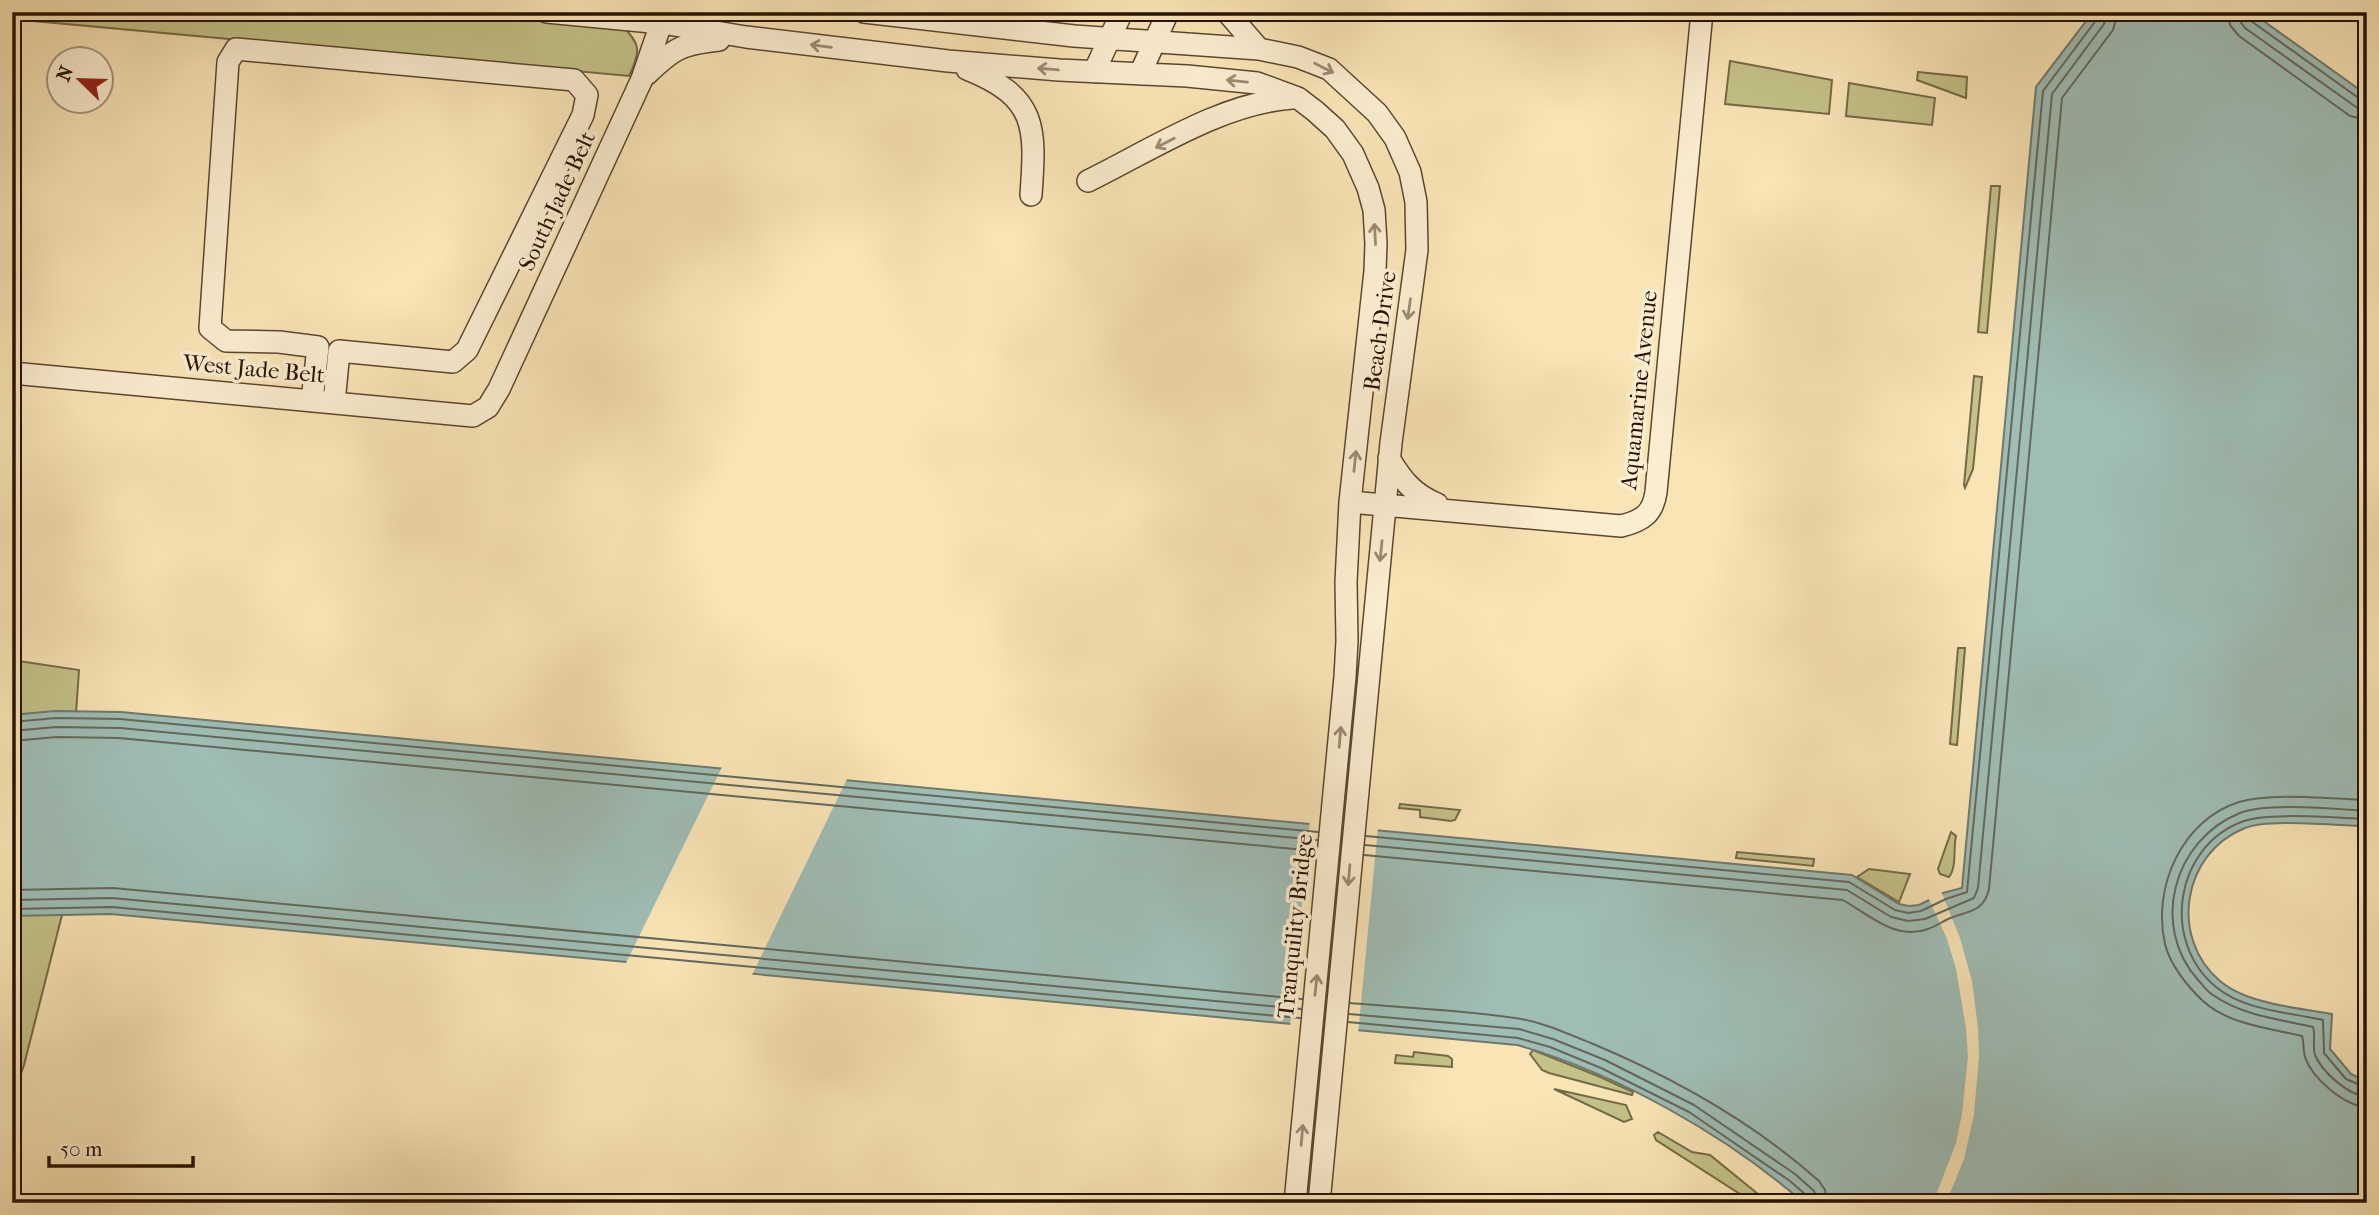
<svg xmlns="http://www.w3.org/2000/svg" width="2379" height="1215" viewBox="0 0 2379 1215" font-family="'IM FELL French Canon',serif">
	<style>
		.green { fill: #c4c289; stroke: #756a46; stroke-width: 2 }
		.water { fill: #9fbdb5; stroke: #6f796d; stroke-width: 2 }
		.pier { fill: #f9e4b6 }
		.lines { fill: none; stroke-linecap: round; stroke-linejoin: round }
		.shore { stroke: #62685c; stroke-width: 2 }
		.minor-casing { stroke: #5b462f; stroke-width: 24 }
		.minor { stroke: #fbedd0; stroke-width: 21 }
		.oneway { stroke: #9b8a73 }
		.labels { text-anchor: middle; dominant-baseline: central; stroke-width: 7; stroke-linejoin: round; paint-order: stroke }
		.street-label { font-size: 23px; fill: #261202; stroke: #fbedd0 }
	</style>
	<rect width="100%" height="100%" fill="#f9e4b6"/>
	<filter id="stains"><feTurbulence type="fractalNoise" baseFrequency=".00286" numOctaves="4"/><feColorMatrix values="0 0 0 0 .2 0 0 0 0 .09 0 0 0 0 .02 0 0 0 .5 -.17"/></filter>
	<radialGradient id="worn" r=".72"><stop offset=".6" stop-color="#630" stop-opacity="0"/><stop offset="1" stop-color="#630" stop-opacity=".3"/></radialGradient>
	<path class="green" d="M 12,12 L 615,12 C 630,43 648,38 629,76 L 12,19 Z
		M 1730,61 L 1832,80 L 1829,114 L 1725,104 Z
		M 1918,72 L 1967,77 L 1966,98 L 1917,80 Z
		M 1849,83 L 1935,98 L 1932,125 L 1846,116 Z
		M 1991,186 L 2000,186 L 1987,333 L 1978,332 Z
		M 1974,376 L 1982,377 L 1973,469 L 1965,488 L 1964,485 Z
		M 1958,648 L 1965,648 L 1957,745 L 1950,744 Z
		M 12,660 L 79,670 L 62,915 L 24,1065 L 12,1099 Z
		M 1400,804 L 1460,810 L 1455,820 L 1451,821 L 1420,817 L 1420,810 L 1399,808 Z
		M 1951,832 L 1956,836 C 1953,848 1957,867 1949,877 L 1940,874 L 1938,869 Z
		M 1737,852 L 1814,859 L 1814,860 L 1813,866 L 1736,858 Z
		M 1869,869 L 1910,874 L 1899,902 L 1857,877 Z
		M 1533,1050 L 1598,1076 L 1633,1092 L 1632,1095 L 1549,1073 L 1542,1070 L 1530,1054 Z
		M 1414,1052 L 1448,1056 L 1452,1059 L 1452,1067 L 1395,1063 L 1396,1055 L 1413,1057 Z
		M 1554,1089 L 1626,1105 L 1632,1119 L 1624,1122 Z
		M 1658,1132 L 1692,1152 L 1710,1155 L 1769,1203 L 1754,1203 L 1656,1140 L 1654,1135 Z"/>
	<path class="water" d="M 2093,12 L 2251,12 L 2367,95 L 2367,826 C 2337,826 2270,818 2245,828 C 2182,853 2169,938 2220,981 C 2247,1004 2298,1008 2332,1014 L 2330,1049 L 2351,1074 L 2367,1082 L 2367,1203 L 1804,1203 C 1726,1135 1616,1073 1517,1045 L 111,914 L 12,916 L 12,715 L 55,711 L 121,712 L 1852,875 L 1899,904 L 1909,906 L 1919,905 L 1943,893 L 1962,888 L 2036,87 Z"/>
	<path class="pier" d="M 723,765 L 848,777 L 751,977 L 625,965 Z
		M 1310,820 L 1378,827 L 1358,1034 L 1290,1027 Z
		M 1941,891 L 1960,938 L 1972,981 L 1978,1028 L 1979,1057 L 1974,1114 L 1964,1159 L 1946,1203 L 1933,1203 L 1956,1143 L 1962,1114 L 1968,1057 L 1966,1028 L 1956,969 L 1947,939 L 1928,897 Z"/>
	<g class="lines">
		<path class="shore" d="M 2228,12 L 2230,25 L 2239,36 L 2350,116 L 2367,120
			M 2239,12 L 2240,21 L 2245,28 L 2356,107 L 2367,109
			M 2247,12 L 2251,21 L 2360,99 L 2367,101
			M 12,722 L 56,718 L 120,719 L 1318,832
			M 12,731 L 56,727 L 120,728 L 1317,840
			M 12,741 L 57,737 L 119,738 L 1316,851
			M 2367,800 C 2330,799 2274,792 2239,802 C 2182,820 2152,887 2165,944 C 2170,965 2188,987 2203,1001 C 2229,1025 2270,1028 2302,1036 C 2304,1042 2303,1050 2305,1057 C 2312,1078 2344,1106 2367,1107
			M 2367,811 C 2336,809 2267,802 2240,813 C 2173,840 2150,926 2198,980 C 2203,985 2207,992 2213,995 C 2243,1016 2279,1019 2313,1027 C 2316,1036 2312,1046 2315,1055 C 2322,1072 2348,1095 2367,1097
			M 2367,819 C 2337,818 2270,812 2244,821 C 2175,845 2160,941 2216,987 C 2245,1011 2288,1012 2323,1020 L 2324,1053 L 2346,1079 L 2367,1088
			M 1366,836 L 1849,882 L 1895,910 L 1908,913 L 1921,911 L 1946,899 L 1967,892 L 2043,91 L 2097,19 L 2098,12
			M 1365,845 L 1847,890 L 1891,917 L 1908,921 L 1925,919 L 1974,898 L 1978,888 L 2052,94 L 2104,24 L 2107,12
			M 1364,855 L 1843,900 C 1869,915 1896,941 1928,929 C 1937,926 1944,920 1953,917 C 1970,911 1984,911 1989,889 L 2062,98 L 2113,30 L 2118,12
			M 12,890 L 113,888 L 1302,999
			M 12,900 L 112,898 L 1301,1009
			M 12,909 L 112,907 L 1300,1018
			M 1350,1003 C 1405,1008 1467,1010 1521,1019 C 1545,1023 1568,1034 1591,1043 C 1672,1077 1753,1122 1819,1181 L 1825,1190 L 1828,1203
			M 1349,1014 L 1519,1029 L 1553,1039 L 1605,1060 L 1694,1105 L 1795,1174 L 1814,1191 L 1817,1203
			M 1348,1022 L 1518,1038 L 1550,1047 L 1601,1068 L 1689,1112 L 1790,1181 L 1806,1195 L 1808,1203"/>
		<g class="minor-casing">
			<path id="minor" d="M 547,12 L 662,23 L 746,37 L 948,61 L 1059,70 L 1187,76 L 1257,83 L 1298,98 L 1315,111 L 1335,129 L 1353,154 L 1368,188 L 1374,210 L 1376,243 L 1375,271 L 1350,502 L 1346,582 L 1347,641 L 1345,677 L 1295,1203
				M 864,12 L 1074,36 L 1259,49 L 1298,57 L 1329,69 L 1377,113 L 1395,138 L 1410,172 L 1416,202 L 1417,250 L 1391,443 L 1319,1203
				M 1227,12 L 1259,49
				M 967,69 C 1037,97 1036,126 1031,195
				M 1094,72 L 1122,12
				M 647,74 C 674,48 682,44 719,40
				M 1140,74 L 1168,12
				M 1088,181 C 1151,150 1222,103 1292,98
				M 12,373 L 473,416 L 488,407 L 499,389 L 642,79 L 665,12
				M 312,401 L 318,347 L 279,342 L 226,341 L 210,328 L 228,62 L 236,49 L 574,80 L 587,95 L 583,115 L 467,350 L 453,362 L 339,351 L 334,403
				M 1389,458 C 1402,480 1413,494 1437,504
				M 1350,502 L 1621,526 C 1642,521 1653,514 1656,492 L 1702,12"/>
		</g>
		<use href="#minor" class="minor"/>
	</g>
	<defs><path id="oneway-shaft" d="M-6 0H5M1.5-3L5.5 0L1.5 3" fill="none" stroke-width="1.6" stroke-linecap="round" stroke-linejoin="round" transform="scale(1.75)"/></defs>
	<g class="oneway">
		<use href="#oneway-shaft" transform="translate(821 46) rotate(-173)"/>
		<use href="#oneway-shaft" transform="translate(1324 68) rotate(27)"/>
		<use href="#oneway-shaft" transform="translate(1048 69) rotate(-175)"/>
		<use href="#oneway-shaft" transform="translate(1237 81) rotate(-174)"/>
		<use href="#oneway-shaft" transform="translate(1165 143) rotate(153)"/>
		<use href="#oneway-shaft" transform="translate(1375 234) rotate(-93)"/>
		<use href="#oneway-shaft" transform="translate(1409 309) rotate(98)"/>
		<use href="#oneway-shaft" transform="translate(1355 461) rotate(-84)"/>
		<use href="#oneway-shaft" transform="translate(1381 551) rotate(96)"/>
		<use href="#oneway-shaft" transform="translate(1340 737) rotate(-85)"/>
		<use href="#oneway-shaft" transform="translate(1349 875) rotate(95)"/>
		<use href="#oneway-shaft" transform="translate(1316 985) rotate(-84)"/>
		<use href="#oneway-shaft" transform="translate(1302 1135) rotate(-85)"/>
	</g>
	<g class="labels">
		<g class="street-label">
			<text transform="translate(557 201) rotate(-65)">South Jade Belt</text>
			<text transform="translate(1380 331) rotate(-82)">Beach Drive</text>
			<text transform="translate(254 369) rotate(5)">West Jade Belt</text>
			<text transform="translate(1639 390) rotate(-84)">Aquamarine Avenue</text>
			<text transform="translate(1295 926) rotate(-84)">Tranquility Bridge</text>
		</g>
	</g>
	<rect width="2379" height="1215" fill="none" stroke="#f9e4b6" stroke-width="42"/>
	<rect x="14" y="14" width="2351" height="1187" fill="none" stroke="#261202" stroke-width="3.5"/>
	<rect x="21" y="21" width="2337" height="1173" fill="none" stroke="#261202" stroke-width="2"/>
	<g transform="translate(80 80) rotate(293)"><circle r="33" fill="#fbedd0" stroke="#a6957e" stroke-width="2"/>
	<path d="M0-5L12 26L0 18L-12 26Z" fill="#8f2418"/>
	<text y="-10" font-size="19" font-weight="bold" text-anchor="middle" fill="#261202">N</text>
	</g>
	<path d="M49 1156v10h144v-10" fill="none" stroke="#261202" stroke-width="3.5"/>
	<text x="60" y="1156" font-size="21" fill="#261202" stroke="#fbedd0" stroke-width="5" paint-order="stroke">50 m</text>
	<rect width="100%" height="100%" filter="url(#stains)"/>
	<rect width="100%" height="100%" fill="url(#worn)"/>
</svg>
